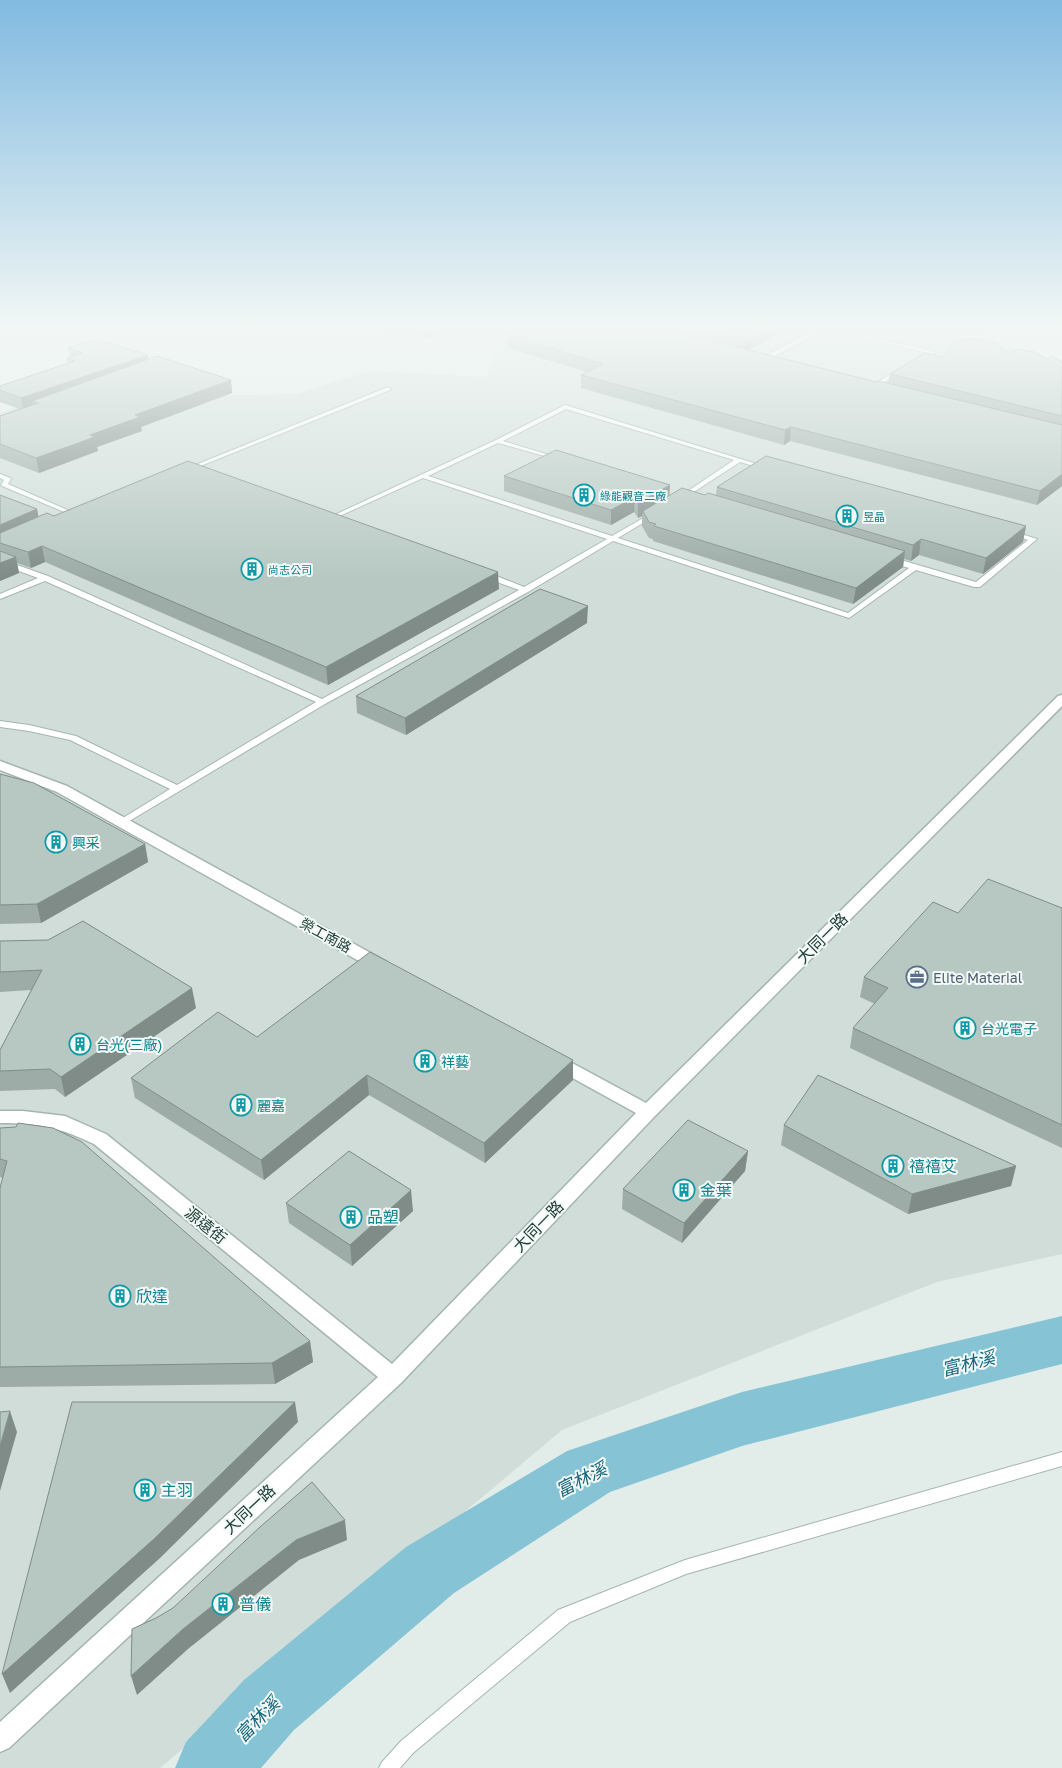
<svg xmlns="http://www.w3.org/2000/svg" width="1062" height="1768" viewBox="0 0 1062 1768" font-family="'Golos Text','Noto Sans TC',sans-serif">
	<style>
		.built { fill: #d0ddd8 }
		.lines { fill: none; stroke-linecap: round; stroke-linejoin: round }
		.river { fill: #86c4d5; fill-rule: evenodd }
		.service-casing { stroke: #a4b5b1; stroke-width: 2 }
		.minor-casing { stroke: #a4b5b1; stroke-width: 3 }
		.service { fill: #fff; fill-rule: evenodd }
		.minor { fill: #fff; fill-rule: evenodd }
		.wall { fill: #9daca7 }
		.shaded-wall { fill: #808c88 }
		.building { fill: #b7c8c2; stroke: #808c88 }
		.labels { text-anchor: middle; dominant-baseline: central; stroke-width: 4; stroke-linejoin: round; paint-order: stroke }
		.far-culture-label { font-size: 11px; fill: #0d838f; stroke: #f2f9f6; text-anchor: start }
		.culture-label { font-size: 14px; fill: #0d838f; stroke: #f2f9f6; text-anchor: start }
		.street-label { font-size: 14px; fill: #213f39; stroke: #f2f9f6 }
		.service-label { font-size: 14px; fill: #4e5e75; stroke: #f2f9f6; text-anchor: start }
		.near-street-label { font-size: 16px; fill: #213f39; stroke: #f2f9f6 }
		.near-culture-label { font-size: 16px; fill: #0d838f; stroke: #f2f9f6; text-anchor: start }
		.near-water-label { font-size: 18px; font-style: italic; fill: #17677f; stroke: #f2f9f6 }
	</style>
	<rect width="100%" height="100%" fill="#e2ede9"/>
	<path class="built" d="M 372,331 L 983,331 L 981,335 L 1062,366 L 1062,1254 L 937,1282 L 562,1430 L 160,1768 L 0,1768 L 0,413 L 167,355 L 169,373 L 117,397 L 296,394 L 370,371 L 487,377 L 497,345 Z"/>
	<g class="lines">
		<path class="river" d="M 1062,1316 L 1062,1364 L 742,1446 L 610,1492 L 454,1593 L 294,1730 L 261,1768 L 175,1768 L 186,1742 L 244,1680 L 406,1547 L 567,1451 L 742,1392 Z"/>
		<g class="service-casing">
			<path id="service" d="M 836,331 L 844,331 L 936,352 L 919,362 L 916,360 L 917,359 L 928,353 Z
				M 898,370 L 903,371 L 874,388 L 869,387 Z
				M 388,387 L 391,389 L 390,390 L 188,471 L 183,470 Z
				M 565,405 L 770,468 L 767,470 L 740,462 L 683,499 L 679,499 L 679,497 L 734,460 L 566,409 L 503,441 L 559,458 L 559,460 L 498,443 L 428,476 L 612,536 L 652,513 L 656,513 L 656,515 L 618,538 L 848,613 L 909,568 L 888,562 L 888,558 L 894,558 L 976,582 L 1028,540 L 1011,534 L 1011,532 L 1015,532 L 1037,539 L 980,587 L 974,587 L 916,570 L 849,618 L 613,541 L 528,592 L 325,704 L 121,826 L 118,825 L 116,823 L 118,821 L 170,789 L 70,740 L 29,731 L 0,727 L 0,721 L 29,725 L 76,736 L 177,785 L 316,702 L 45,581 L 0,599 L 0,594 L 38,578 L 0,564 L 0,559 L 48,576 L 322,699 L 519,590 L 483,577 L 483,573 L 489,573 L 524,587 L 607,539 L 423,478 L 333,519 L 328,518 L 496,440 Z
				M 0,474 L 10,478 L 11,479 L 8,484 L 79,515 L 74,516 L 2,486 L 1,485 L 4,480 L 0,478 Z
				M 1062,1452 L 1062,1466 L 686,1574 L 570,1622 L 413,1753 L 400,1768 L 379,1768 L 382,1762 L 401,1741 L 558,1610 L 685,1560 Z"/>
		</g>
		<g class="minor-casing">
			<path id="minor" d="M 813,331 L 822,331 L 762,363 L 755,361 Z
				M 1062,695 L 1062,706 L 654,1117 L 401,1383 L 9,1748 L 0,1752 L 0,1722 L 378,1377 L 94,1144 C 58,1127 39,1123 0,1123 L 0,1111 L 23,1111 L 65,1116 L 106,1134 L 392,1364 L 636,1113 L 549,1065 L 546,1061 L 549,1057 L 561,1057 L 646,1103 L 1058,696 Z
				M 0,761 L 67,786 L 387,962 L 389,966 L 387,970 L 375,970 L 57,792 L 0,770 Z"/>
		</g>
		<use href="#service" class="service"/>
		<use href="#minor" class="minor"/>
	</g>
	<path class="wall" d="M 419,331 L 447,331 L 423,339 Z
		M 520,331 L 785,331 L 748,350 L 876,382 L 888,383 L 890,374 L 943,357 L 1009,353 L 1062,362 L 1062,486 L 1037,505 L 790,441 L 784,445 L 581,388 L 581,375 L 587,372 L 508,348 L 508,335 Z
		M 68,348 L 149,359 L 231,380 L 232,393 L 141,427 L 142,431 L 97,447 L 98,451 L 39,473 L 0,458 L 0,416 L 19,409 L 0,402 L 0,386 L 68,363 L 67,358 L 70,357 Z
		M 504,476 L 669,495 L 716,495 L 717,487 L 1026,526 L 1023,542 L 983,574 L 919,555 L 911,561 L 904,559 L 903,567 L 853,604 L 653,541 L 653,539 L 649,538 L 642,526 L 642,516 L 638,518 L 634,512 L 611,525 L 504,491 Z
		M 0,495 L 37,509 L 38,517 L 54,516 L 499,589 L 328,685 L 45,562 L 31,568 L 17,563 L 19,573 L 0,581 Z
		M 587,623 L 406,735 L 357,713 L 356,696 Z
		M 0,774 L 145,844 L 148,862 L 41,923 L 0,924 Z
		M 1062,908 L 1062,1148 L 850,1048 L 853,1028 L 875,1004 L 860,997 L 864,977 L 958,913 Z
		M 0,941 L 196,1008 L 65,1097 L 55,1089 L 0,1091 L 0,1050 L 31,990 L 0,992 Z
		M 257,1037 L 573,1060 L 573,1080 L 485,1163 L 369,1095 L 264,1180 L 135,1098 L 131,1078 Z
		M 784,1125 L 1016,1166 L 1011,1186 L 908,1214 L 781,1145 Z
		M 0,1128 L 310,1341 L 313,1362 L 275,1384 L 0,1387 L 0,1188 L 3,1178 L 0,1177 Z
		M 748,1151 L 745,1171 L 682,1243 L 622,1209 L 623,1189 Z
		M 286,1203 L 413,1211 L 352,1266 L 289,1223 Z"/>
	<path class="shaded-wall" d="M 423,331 L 447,331 L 423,339 Z
		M 762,331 L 785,331 L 743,352 L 744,340 Z
		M 148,355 L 150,367 L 38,403 L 32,401 L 33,407 L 24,411 L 21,398 Z
		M 231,380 L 232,393 L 141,427 L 142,431 L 97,447 L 98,451 L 39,473 L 36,458 L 135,415 Z
		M 791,427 L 790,441 L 784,445 L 785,430 Z
		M 1062,474 L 1062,486 L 1037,505 L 1040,491 Z
		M 670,485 L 669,500 L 643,511 L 642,516 L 638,518 L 638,503 Z
		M 635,497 L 634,512 L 611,525 L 611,510 Z
		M 37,509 L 40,525 L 0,542 L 0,525 Z
		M 1026,526 L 1023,542 L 983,574 L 986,558 Z
		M 921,539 L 919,555 L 911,561 L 913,545 Z
		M 42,546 L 45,562 L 31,568 L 28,552 Z
		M 905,551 L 903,567 L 853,604 L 856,588 Z
		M 16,557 L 19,573 L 0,581 L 0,563 Z
		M 498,572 L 499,589 L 328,685 L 326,667 Z
		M 588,606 L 587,623 L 406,735 L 405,718 Z
		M 145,844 L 148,862 L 41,923 L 37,904 Z
		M 192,988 L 196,1008 L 65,1097 L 61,1077 Z
		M 573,1060 L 573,1080 L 485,1163 L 484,1143 Z
		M 367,1075 L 369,1095 L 264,1180 L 261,1160 Z
		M 748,1151 L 745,1171 L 682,1243 L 684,1223 Z
		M 1016,1166 L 1011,1186 L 908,1214 L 912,1194 Z
		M 411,1190 L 413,1211 L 352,1266 L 350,1245 Z
		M 310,1341 L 313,1362 L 275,1384 L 272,1363 Z
		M 295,1402 L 298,1422 L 159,1559 L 10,1693 L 2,1674 Z
		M 10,1411 L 17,1432 L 0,1491 L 0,1446 Z
		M 345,1520 L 347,1540 L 299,1560 L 188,1649 L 137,1695 L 131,1676 L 183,1629 L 296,1540 Z"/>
	<path class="building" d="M 520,331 L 674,331 L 876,382 L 879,381 L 1062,425 L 1062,474 L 1040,491 L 791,427 L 785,430 L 581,375 L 603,364 L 508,335 Z
		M 705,331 L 762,331 L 744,340 Z
		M 98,339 L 148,355 L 21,398 L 0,390 L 0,386 L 75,361 L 67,358 L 82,353 L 68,348 Z
		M 980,339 L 996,344 L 1009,353 L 1018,349 L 1034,352 L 1047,359 L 1051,356 L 1062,362 L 1062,416 L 890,374 L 925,353 L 943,357 L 955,340 Z
		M 157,356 L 231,380 L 135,415 L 140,417 L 90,435 L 95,437 L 36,458 L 0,444 L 0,416 L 38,403 L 32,401 Z
		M 556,450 L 670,485 L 638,503 L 635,497 L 611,510 L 504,476 Z
		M 766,456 L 1026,526 L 986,558 L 921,539 L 913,545 L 717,487 Z
		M 188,461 L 498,572 L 326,667 L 42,546 L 28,552 L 0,543 L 0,533 L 47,513 L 54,516 Z
		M 682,488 L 705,495 L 708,493 L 905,551 L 856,588 L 654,526 L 656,524 L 649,522 L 643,511 Z
		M 0,495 L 37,509 L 0,525 Z
		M 0,551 L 16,557 L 0,563 Z
		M 540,589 L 588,606 L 405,718 L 356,696 Z
		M 0,774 L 34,783 L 145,844 L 37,904 L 0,905 Z
		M 988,879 L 1062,908 L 1062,1125 L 853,1028 L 888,988 L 864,977 L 933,902 L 958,913 Z
		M 83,921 L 192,988 L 61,1077 L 50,1069 L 0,1071 L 0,1050 L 42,970 L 0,972 L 0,941 L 48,940 Z
		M 370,952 L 573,1060 L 484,1143 L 367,1075 L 261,1160 L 131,1078 L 218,1012 L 257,1037 Z
		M 818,1075 L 1016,1166 L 912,1194 L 784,1125 Z
		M 688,1120 L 748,1151 L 684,1223 L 623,1189 Z
		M 18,1123 L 53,1128 L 82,1142 L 310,1341 L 272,1363 L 0,1367 L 0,1188 L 7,1161 L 0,1159 L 0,1128 L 16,1127 Z
		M 349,1151 L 411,1190 L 350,1245 L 286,1203 Z
		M 72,1402 L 295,1402 L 154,1539 L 2,1674 Z
		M 10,1411 L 0,1446 L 0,1412 Z
		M 312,1482 L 345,1520 L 296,1540 L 183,1629 L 131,1676 L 132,1629 L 156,1618 L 173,1608 L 260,1527 Z"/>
	<linearGradient id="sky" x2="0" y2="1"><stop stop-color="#81bae0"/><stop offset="0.57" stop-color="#f2f7f5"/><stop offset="1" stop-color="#f2f7f5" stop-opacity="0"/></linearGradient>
	<rect width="1062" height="578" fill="url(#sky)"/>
	<defs>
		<g id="building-ring" transform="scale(1.125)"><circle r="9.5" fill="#f2f9f6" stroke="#0f9aa8" stroke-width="1.5"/><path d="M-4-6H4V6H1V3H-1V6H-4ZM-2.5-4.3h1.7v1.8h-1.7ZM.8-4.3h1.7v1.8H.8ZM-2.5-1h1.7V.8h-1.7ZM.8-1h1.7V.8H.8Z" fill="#0f9aa8"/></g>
		<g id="office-ring" transform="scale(1.125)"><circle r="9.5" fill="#f2f9f6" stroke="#5c6f8a" stroke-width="1.5"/><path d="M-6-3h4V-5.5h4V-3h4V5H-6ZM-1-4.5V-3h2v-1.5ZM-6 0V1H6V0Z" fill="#5c6f8a"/></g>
	</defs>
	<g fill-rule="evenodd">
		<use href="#building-ring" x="584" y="495"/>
		<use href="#building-ring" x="847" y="516"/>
		<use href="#building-ring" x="252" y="569"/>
		<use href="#building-ring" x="56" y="842"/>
		<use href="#office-ring" x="917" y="977"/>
		<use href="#building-ring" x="965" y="1028"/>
		<use href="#building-ring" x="80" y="1044"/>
		<use href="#building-ring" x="425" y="1061"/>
		<use href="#building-ring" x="241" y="1105"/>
		<use href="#building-ring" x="893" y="1166"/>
		<use href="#building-ring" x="684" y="1190"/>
		<use href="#building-ring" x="351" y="1217"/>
		<use href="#building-ring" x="120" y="1296"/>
		<use href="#building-ring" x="145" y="1490"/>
		<use href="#building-ring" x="223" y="1604"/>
	</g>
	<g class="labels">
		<g class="far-culture-label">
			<text x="600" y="495">綠能觀音二廠</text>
			<text x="863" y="516">昱晶</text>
			<text x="268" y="569">尚志公司</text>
		</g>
		<g class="culture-label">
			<text x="72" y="842">興采</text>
			<text x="981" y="1028">台光電子</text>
			<text x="96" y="1044">台光(三廠)</text>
			<text x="441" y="1061">祥藝</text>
			<text x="257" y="1105">麗嘉</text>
		</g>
		<g class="street-label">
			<text transform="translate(326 935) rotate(29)">榮工南路</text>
		</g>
		<g class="service-label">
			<text x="933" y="977">Elite Material</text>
		</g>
		<g class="near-street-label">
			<text transform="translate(822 938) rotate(-45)">大同一路</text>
			<text transform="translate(206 1225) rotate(39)">源遠街</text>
			<text transform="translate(538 1226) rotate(-46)">大同一路</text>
			<text transform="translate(249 1509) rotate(-43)">大同一路</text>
		</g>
		<g class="near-culture-label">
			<text x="909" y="1166">禧禧艾</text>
			<text x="700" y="1190">金葉</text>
			<text x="367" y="1217">品塑</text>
			<text x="136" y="1296">欣達</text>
			<text x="161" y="1490">主羽</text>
			<text x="239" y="1604">普儀</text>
		</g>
		<g class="near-water-label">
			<text transform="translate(968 1363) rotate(-14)">富林溪</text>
			<text transform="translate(581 1479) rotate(-27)">富林溪</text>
			<text transform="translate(257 1719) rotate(-46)">富林溪</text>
		</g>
	</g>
</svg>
